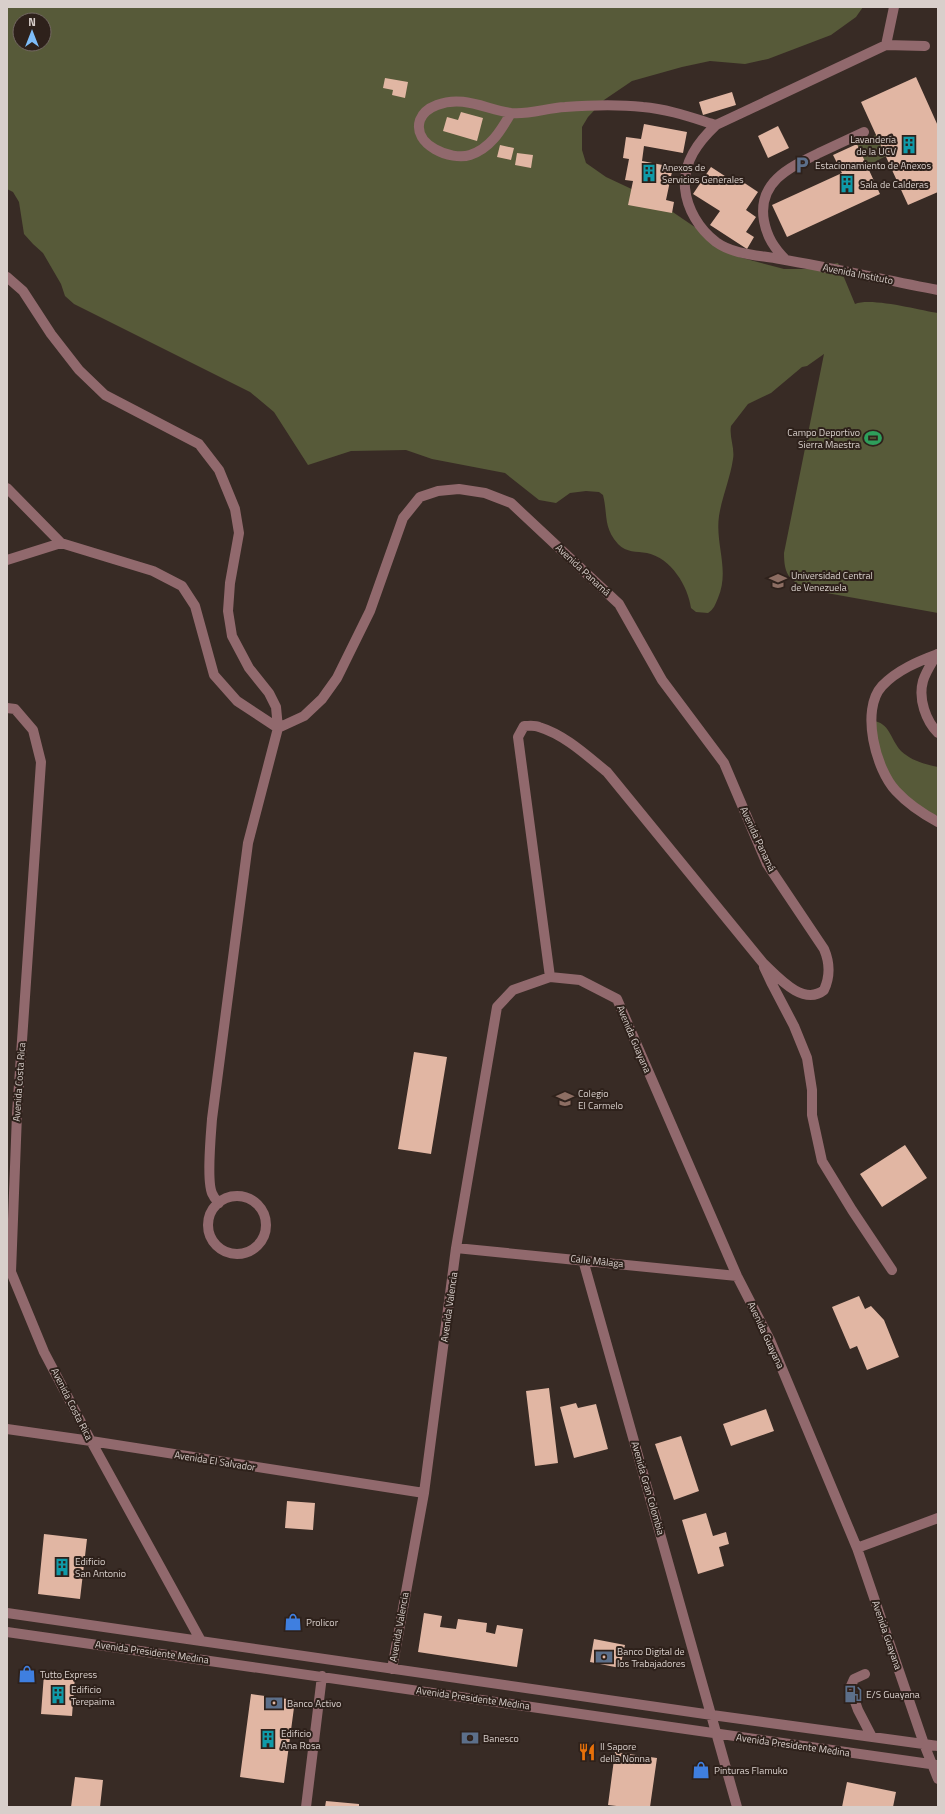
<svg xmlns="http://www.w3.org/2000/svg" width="945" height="1814" viewBox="0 0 945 1814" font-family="'Titillium Web',sans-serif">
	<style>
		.green { fill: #575a39; fill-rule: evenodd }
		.building { fill: #e1b6a3 }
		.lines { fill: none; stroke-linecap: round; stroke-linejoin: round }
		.minor { stroke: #91696d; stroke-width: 10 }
		.labels { text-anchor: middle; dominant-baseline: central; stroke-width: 4; stroke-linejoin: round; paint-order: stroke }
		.poi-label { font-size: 10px; fill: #d8cfcb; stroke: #2e211b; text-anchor: start }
		.street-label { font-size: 10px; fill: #d8cfcb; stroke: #2e211b }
	</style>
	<rect width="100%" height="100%" fill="#382b25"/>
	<path class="green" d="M 7,7 L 863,7 L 856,17 L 831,35 L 768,59 L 745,64 L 710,61 L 682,67 L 632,81 L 604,100 L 588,117 L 582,127 L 582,150 L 586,163 L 606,177 L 655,200 L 739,257 L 784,269 L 806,269 L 838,263 L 855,304 C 871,297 919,310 938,313 L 938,613 L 810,590 C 790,581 784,576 784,553 L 824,354 L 807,366 L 802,367 L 771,393 L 748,404 L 731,426 C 729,437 735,448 733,459 C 730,479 722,497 719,516 C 715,545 730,570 718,598 C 715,605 714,609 708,613 L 696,612 L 691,608 C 688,586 671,558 647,553 C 636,551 627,553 618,544 C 603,527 608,515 603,495 L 599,492 L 586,491 L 570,493 L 556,503 L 539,500 L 505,473 L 432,459 L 406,450 L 351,451 L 308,465 L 274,412 L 250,392 L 74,304 L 65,296 L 61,284 L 43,253 L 33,244 L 24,234 L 19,202 L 13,192 L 7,189 ZM 20,20 L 44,20 L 44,44 L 20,44 Z
		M 876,135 L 886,156 L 867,166 L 857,144 Z
		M 872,721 C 890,722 890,739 901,751 C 912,761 924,764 938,767 L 938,815 L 928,816 L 885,775 Z"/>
	<path class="building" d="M 916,77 L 938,126 L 938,192 L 908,205 L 861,102 Z
		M 385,78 L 408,82 L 405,98 L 392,95 L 393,90 L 383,88 Z
		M 732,92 L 736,105 L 703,115 L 699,102 Z
		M 461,112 L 483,118 L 477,141 L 443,131 L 447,117 L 458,120 Z
		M 644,124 L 687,132 L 683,153 L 644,146 L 642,161 L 673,167 L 666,200 L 674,202 L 672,213 L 628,205 L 633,181 L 625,180 L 629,159 L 623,158 L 626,137 L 641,139 Z
		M 778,126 L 789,148 L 768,158 L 758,136 Z
		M 857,144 L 880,194 L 787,237 L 772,205 L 842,173 L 833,155 Z
		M 500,145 L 514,148 L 511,160 L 497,157 Z
		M 517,153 L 533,155 L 531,168 L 515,165 Z
		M 711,167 L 731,180 L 734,176 L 758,192 L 746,210 L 756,217 L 746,232 L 754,237 L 747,249 L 710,225 L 720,211 L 693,194 Z
		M 414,1052 L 447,1057 L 431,1154 L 398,1149 Z
		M 905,1145 L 927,1178 L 882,1207 L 860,1174 Z
		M 859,1296 L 865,1309 L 871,1306 L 884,1320 L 899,1357 L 867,1370 L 857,1346 L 850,1349 L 832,1307 Z
		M 549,1388 L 558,1463 L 535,1466 L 526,1391 Z
		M 576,1403 L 578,1408 L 596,1404 L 608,1449 L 574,1458 L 560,1407 Z
		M 766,1409 L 774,1431 L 731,1446 L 723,1424 Z
		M 681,1436 L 699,1491 L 674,1500 L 655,1444 Z
		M 287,1501 L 315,1503 L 313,1530 L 285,1528 Z
		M 706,1513 L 713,1536 L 726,1532 L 729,1544 L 719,1547 L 724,1566 L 698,1574 L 682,1520 Z
		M 44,1534 L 87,1539 L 80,1599 L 38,1594 Z
		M 424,1613 L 442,1616 L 440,1627 L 456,1629 L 458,1619 L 487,1623 L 486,1632 L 495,1634 L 497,1625 L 523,1629 L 517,1667 L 418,1652 Z
		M 594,1639 L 625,1645 L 620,1668 L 590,1662 Z
		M 44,1674 L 75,1676 L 72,1716 L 41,1714 Z
		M 251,1694 L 295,1700 L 284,1783 L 240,1777 Z
		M 615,1752 L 657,1758 L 650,1807 L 625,1807 L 608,1805 Z
		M 75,1777 L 103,1780 L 100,1807 L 71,1807 Z
		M 847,1782 L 896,1792 L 893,1807 L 842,1807 Z
		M 326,1801 L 359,1804 L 359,1807 L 325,1807 Z"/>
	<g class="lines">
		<path class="minor" d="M 886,45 L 894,7
			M 925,46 L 886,45 L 716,125 C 698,142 683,162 685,188 C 687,209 699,229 716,242 C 734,255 759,255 780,259 C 833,268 885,280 938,290
			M 511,113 C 501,130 491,148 470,155 C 451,161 412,145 420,120 C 423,112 429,108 437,105 C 463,95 485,109 511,113 C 528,115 547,108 565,107 C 590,105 617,104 643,107 C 668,109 693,118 716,125
			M 786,260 C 774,248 767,237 764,221 C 757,182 790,167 819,153 C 834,146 849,139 864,132
			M 7,277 L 23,291 L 51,334 L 79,370 L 105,395 L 199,444 L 219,470 L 235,509 L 239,533 L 230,583 L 228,611 L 232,636 L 249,668 L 269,693 L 276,707 L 278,728 L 304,716 L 322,699 L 337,678 L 370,611 L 403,518 L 420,497 L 438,491 L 459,489 L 485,493 L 511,503 L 619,604 L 662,680 L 724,763 L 767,864 L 824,949 C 830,963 830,977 824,990 C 803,1007 777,976 763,963 L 607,772 C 586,755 565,735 539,727 C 535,725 529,726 524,726 L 518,737 L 550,977
			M 7,488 L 61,543
			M 7,560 L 61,543 L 153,571 L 182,586 L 195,606 L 214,675 L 237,701 L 278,728 L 248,843 L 212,1119 C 211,1133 206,1185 213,1195 C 214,1198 217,1200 219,1203
			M 937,654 C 932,663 926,671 923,681 C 918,699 926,721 938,733
			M 938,654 C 919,661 897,670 882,686 C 860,710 876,770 896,791 C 908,804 923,814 938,822
			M 7,708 L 15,709 L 33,730 L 41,762 L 17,1114 L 11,1272 L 44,1352 L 91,1441 L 201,1641
			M 764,967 L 772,984 L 794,1026 L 807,1058 L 812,1090 L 812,1115 L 822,1161 L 852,1210 L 892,1270
			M208 1225a29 29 0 1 1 58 0a29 29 0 1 1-58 0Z
			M 456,1248 L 737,1276
			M 583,1260 L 737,1807
			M 7,1429 L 91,1441 L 424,1493
			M 857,1548 L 938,1518
			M 7,1613 L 712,1715 L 938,1746
			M 7,1632 L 937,1765
			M 392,1669 L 424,1493 L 456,1248 L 497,1007 L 513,990 L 550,977 L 580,980 L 617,999 L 737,1276 L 770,1340 L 857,1548 L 924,1744 L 938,1779
			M 865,1674 L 854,1679 L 850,1688 L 858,1710 L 872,1737
			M 306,1807 L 322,1676"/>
	</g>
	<defs>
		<g id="building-bare" transform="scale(1.38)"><path d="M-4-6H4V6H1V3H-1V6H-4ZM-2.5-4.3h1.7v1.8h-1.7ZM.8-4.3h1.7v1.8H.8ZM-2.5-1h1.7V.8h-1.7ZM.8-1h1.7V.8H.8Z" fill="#0f9aa8" stroke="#2e211b" stroke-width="2.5" paint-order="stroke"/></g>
		<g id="parking-bare" transform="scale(1.38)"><path d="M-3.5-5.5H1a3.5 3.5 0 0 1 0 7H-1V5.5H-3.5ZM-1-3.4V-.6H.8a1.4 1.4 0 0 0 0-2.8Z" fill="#5c6f8a" stroke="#2e211b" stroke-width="2.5" paint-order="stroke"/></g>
		<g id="stadium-bare" transform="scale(1.38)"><path d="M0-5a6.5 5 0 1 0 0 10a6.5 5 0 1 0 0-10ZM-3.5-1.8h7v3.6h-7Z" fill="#2e9e5b" stroke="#2e211b" stroke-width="2.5" paint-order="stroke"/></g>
		<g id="university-bare" transform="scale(1.38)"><path d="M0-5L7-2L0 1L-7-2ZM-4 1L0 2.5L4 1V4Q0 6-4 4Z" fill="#8d6e63" stroke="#2e211b" stroke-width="2.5" paint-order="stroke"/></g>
		<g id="school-bare" transform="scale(1.38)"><path d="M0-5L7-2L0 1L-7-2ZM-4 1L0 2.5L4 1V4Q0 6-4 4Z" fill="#8d6e63" stroke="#2e211b" stroke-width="2.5" paint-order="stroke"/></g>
		<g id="shop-bare" transform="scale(1.38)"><path d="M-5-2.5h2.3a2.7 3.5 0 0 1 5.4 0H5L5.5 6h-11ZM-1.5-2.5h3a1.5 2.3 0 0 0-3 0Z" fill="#3f7fe0" stroke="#2e211b" stroke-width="2.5" paint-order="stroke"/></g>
		<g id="bank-bare" transform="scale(1.38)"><path d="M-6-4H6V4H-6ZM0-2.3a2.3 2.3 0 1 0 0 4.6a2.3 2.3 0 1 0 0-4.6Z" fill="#5c6f8a" stroke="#2e211b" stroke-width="2.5" paint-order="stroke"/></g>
		<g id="fuel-bare" transform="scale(1.38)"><path d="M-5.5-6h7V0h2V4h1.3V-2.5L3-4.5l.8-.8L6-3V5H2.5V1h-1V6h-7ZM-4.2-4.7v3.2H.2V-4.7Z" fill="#5c6f8a" stroke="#2e211b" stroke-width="2.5" paint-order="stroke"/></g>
		<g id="restaurant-bare" transform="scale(1.38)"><path d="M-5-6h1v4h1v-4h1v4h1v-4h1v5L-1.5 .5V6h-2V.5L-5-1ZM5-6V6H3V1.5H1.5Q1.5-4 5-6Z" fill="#e8710a" stroke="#2e211b" stroke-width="2.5" paint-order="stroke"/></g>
	</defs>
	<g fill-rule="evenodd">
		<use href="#building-bare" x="909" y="145"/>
		<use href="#parking-bare" x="802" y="165"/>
		<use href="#building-bare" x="649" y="173"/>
		<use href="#building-bare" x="847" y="184"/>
		<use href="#stadium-bare" x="873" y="438"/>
		<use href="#university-bare" x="778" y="581"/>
		<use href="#school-bare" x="565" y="1099"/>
		<use href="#building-bare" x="62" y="1567"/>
		<use href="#shop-bare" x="293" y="1622"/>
		<use href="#bank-bare" x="604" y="1657"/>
		<use href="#shop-bare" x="27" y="1674"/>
		<use href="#fuel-bare" x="853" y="1694"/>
		<use href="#building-bare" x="58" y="1695"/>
		<use href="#bank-bare" x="274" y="1703"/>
		<use href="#bank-bare" x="470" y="1738"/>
		<use href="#building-bare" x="268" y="1739"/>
		<use href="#restaurant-bare" x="587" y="1752"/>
		<use href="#shop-bare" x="701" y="1770"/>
	</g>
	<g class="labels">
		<g class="poi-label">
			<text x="896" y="139" text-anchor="end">Lavandería<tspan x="896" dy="12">de la UCV</tspan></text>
			<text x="815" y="165">Estacionamiento de Anexos</text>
			<text x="662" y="167">Anexos de<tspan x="662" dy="12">Servicios Generales</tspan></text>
			<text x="860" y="184">Sala de Calderas</text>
			<text x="860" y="432" text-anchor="end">Campo Deportivo<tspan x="860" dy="12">Sierra Maestra</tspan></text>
			<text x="791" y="575">Universidad Central<tspan x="791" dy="12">de Venezuela</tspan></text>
			<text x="578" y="1093">Colegio<tspan x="578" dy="12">El Carmelo</tspan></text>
			<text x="75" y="1561">Edificio<tspan x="75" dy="12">San Antonio</tspan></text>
			<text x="306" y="1622">Prolicor</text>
			<text x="617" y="1651">Banco Digital de<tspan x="617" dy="12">los Trabajadores</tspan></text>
			<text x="40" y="1674">Tutto Express</text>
			<text x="71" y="1689">Edificio<tspan x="71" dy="12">Terepaima</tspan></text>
			<text x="866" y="1694">E/S Guayana</text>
			<text x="287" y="1703">Banco Activo</text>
			<text x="281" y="1733">Edificio<tspan x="281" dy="12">Ana Rosa</tspan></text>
			<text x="483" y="1738">Banesco</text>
			<text x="600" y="1746">Il Sapore<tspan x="600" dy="12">della Nonna</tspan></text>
			<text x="714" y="1770">Pinturas Flamuko</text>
		</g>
		<g class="street-label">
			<text transform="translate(858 274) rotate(11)">Avenida Instituto</text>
			<text transform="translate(583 570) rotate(43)">Avenida Panamá</text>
			<text transform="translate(758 839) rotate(65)">Avenida Panamá</text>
			<text transform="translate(634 1039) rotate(67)">Avenida Guayana</text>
			<text transform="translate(19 1082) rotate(-86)">Avenida Costa Rica</text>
			<text transform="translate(597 1261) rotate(6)">Calle Málaga</text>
			<text transform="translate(449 1307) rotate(-82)">Avenida Valencia</text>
			<text transform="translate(766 1335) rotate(65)">Avenida Guayana</text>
			<text transform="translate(72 1404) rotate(63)">Avenida Costa Rica</text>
			<text transform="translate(215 1461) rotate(9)">Avenida El Salvador</text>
			<text transform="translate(648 1488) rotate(74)">Avenida Gran Colombia</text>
			<text transform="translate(399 1627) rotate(-80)">Avenida Valencia</text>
			<text transform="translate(887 1635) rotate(71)">Avenida Guayana</text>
			<text transform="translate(152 1652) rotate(8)">Avenida Presidente Medina</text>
			<text transform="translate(473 1698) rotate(8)">Avenida Presidente Medina</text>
			<text transform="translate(793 1745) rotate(8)">Avenida Presidente Medina</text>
		</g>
	</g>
	<rect width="945" height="1814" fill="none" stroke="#d8cfcb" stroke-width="16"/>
	<g transform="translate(32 32)"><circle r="19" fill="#2e211b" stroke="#726761"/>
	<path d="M0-3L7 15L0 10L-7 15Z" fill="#7ebdf9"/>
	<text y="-6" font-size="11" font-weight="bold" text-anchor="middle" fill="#d8cfcb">N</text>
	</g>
</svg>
